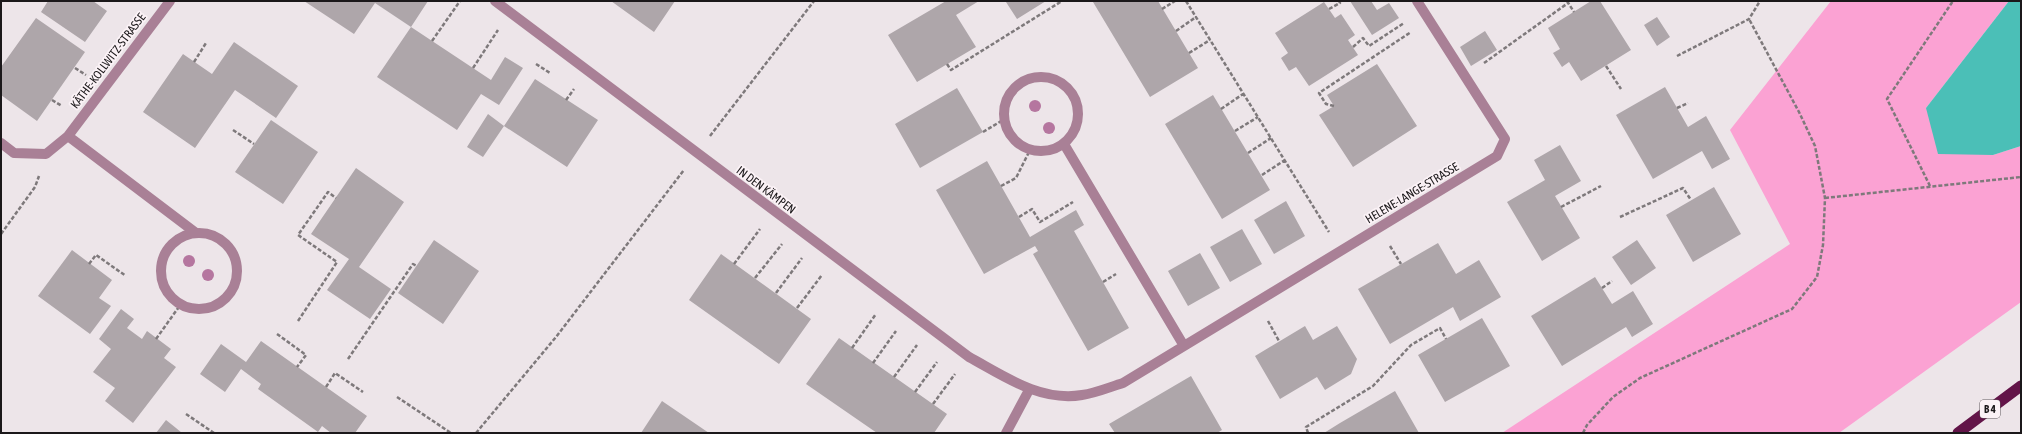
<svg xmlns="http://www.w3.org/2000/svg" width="2022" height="434" viewBox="0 0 2022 434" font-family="'Asap Condensed',sans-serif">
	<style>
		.green { fill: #fba2d3 }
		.water { fill: #4bbfb7 }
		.building { fill: #aea6aa }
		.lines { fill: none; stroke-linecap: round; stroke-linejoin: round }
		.path { stroke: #7e797b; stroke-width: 2.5; stroke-dasharray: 4 2; stroke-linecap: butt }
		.minor { stroke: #a98096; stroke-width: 10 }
		.trunk { stroke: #621448; stroke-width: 11 }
		.tree { fill: #b5769f }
		.labels { text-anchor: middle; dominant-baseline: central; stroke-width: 3.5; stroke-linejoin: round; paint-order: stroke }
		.shield { fill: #fbf2f6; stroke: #5e595c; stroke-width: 1 }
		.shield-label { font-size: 11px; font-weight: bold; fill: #1b181a }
		.street-label { font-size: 12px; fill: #1b181a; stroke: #fbf2f6 }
	</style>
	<rect width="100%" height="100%" fill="#ede5e9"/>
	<path class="green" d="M 1831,1 L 2009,1 L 1926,108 L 1993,155 L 2021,146 L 2021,302 L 1839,433 L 1502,433 L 1790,244 L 1730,130 Z"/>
	<path class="water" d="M 2009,1 L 2021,1 L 2021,146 L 1993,155 L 1938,154 L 1926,108 Z"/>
	<path class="building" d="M 48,1 L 93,1 L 107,11 L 85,42 L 41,12 Z
		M 304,1 L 428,1 L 411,27 L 491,80 L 505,57 L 523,68 L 499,105 L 481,94 L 457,130 L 377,77 L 411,27 L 375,3 L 354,34 Z
		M 611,1 L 675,1 L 654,32 Z
		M 946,1 L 979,1 L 956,15 L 976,47 L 917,82 L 888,35 Z
		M 1007,1 L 1046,1 L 1017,19 L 1006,2 Z
		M 1095,1 L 1158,1 L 1198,68 L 1150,97 L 1093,2 Z
		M 1350,1 L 1371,1 L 1377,10 L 1389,3 L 1399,18 L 1372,35 Z
		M 1591,1 L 1600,1 L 1631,50 L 1581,81 L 1569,62 L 1562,67 L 1553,53 L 1560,49 L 1548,28 Z
		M 1324,2 L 1335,18 L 1341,14 L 1355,35 L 1348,40 L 1358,55 L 1309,86 L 1296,67 L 1289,71 L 1281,58 L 1288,53 L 1275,33 Z
		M 1657,17 L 1670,37 L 1657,46 L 1644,25 Z
		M 36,18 L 85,52 L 37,121 L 1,95 L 1,67 Z
		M 1485,31 L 1497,50 L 1471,66 L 1460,47 Z
		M 234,42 L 298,86 L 276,118 L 235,90 L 195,148 L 143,112 L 183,54 L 212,74 Z
		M 1377,64 L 1417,126 L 1353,167 L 1319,115 L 1334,106 L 1327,95 Z
		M 535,79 L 598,120 L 567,167 L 504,126 Z
		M 1665,87 L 1688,127 L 1706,116 L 1730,159 L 1712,169 L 1702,151 L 1653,179 L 1616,115 Z
		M 957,88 L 983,132 L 920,168 L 895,124 Z
		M 1213,95 L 1270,190 L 1222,219 L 1165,124 Z
		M 488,114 L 504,126 L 483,157 L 467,147 Z
		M 271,120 L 318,152 L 283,204 L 235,172 Z
		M 1560,145 L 1581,181 L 1555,196 L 1580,238 L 1542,261 L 1507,202 L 1545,180 L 1534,160 Z
		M 987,161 L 1030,237 L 1076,210 L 1084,225 L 1074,231 L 1129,328 L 1088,351 L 1033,254 L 1038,251 L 1035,246 L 984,274 L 936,190 Z
		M 356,168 L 404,202 L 359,267 L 391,289 L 370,319 L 327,290 L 349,259 L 311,234 Z
		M 1714,187 L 1741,234 L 1693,262 L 1666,215 Z
		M 1286,201 L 1305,236 L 1274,254 L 1254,220 Z
		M 1242,229 L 1262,264 L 1230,282 L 1210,247 Z
		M 434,240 L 479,271 L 443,324 L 398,293 Z
		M 1637,240 L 1656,268 L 1631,285 L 1612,257 Z
		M 1438,243 L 1456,274 L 1479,260 L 1501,297 L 1460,321 L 1453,307 L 1390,344 L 1358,289 Z
		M 72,250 L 112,280 L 99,298 L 111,306 L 90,334 L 38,296 Z
		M 1200,253 L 1220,288 L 1188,306 L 1168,271 Z
		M 721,254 L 811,319 L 779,364 L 689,300 Z
		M 1595,277 L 1612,304 L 1633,291 L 1653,324 L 1632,337 L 1626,327 L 1562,366 L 1531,316 Z
		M 121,309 L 134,319 L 127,328 L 142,339 L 147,331 L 171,349 L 164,358 L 176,367 L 133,423 L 105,401 L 115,388 L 93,372 L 111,349 L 99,339 Z
		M 1482,318 L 1510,366 L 1445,402 L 1418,355 Z
		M 1305,326 L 1313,340 L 1337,326 L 1357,359 L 1351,374 L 1325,390 L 1317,377 L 1280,399 L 1255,356 Z
		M 839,338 L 947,414 L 934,433 L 877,433 L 806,384 Z
		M 261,341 L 367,416 L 355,433 L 331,433 L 322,426 L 318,432 L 258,389 L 261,384 L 241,369 L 225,392 L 200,374 L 221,344 L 246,362 Z
		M 1191,376 L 1222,430 L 1217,433 L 1115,433 L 1109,424 Z
		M 1395,391 L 1419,433 L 1324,433 L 1340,423 Z
		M 662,401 L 709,433 L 641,433 Z
		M 166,420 L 176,428 L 182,433 L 156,433 Z"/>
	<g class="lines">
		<path class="path" d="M 1186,1 L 1329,232
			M 1567,1 L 1574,12
			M 1162,9 L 1175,1
			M 1329,9 L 1340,3 L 1339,1
			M 1176,31 L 1196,17
			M 432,41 L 460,1
			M 1353,47 L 1363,38 L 1369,46 L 1404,23
			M 1189,53 L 1210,40
			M 1677,56 L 1749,19 L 1760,1
			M 194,62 L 206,43
			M 1484,63 L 1568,3
			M 536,64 L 550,73
			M 947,64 L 951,70 L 1062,1
			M 1606,66 L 1621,89
			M 75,68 L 86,75
			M 473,68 L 498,30
			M 52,100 L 62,106
			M 566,100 L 574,89
			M 1334,106 L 1326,104 L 1319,93 L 1411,32
			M 1677,108 L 1688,103
			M 1221,109 L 1243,94
			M 233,130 L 254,144
			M 1235,131 L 1258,117
			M 983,132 L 1003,120
			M 710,136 L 814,1
			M 1248,153 L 1271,138
			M 1262,175 L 1285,160
			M 1001,186 L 1016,178 L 1030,150
			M 1930,186 L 1887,99 L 1953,1
			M 1825,198 L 2021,177
			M 1561,207 L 1601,186
			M 1019,217 L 1032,209 L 1040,222 L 1073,202
			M 1620,217 L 1683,188 L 1691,200
			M 1,234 L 35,187 L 39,176
			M 1390,246 L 1401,264
			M 89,264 L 96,255 L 126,276
			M 734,264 L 760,229
			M 755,278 L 782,244
			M 1103,282 L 1116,274
			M 1602,288 L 1612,281
			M 776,293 L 802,258
			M 797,308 L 822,275
			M 298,321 L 337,262 L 298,235 L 328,192 L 336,198
			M 1268,321 L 1279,341
			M 277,334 L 306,355 L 297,367
			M 156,339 L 181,304
			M 852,348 L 876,314
			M 348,359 L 413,264 L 417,266
			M 873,363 L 896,331
			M 894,377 L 917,345
			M 326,387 L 335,373 L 363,392
			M 915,392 L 937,362
			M 397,397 L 451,433
			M 933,404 L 955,374
			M 186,414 L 214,433
			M 476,433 L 556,337 L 684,170
			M 1308,433 L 1306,427 L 1373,386 L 1411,345 L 1440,328 L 1446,339
			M 1583,433 L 1587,425 L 1613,397 L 1640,378 L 1792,309 L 1817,277 L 1823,245 L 1825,198 L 1815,146 L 1799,112 L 1749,19"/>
		<path class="minor" d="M 495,1 L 969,357 C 1004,376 1040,402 1082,395 C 1096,393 1110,387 1123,383 L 1497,156 L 1505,139 L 1417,1
			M1004 114a37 37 0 1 1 74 0a37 37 0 1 1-74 0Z
			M 68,136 L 196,233
			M 1,143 L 14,153 L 46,154 L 68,136 L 170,1
			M 1064,144 L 1184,346
			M161 271a38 38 0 1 1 76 0a38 38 0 1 1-76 0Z
			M 1006,433 L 1029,390"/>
		<path class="trunk" d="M 1958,433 L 2021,386"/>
	</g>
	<g class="tree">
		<circle cx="1035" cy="106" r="6"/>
		<circle cx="1049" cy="128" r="6"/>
		<circle cx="189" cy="261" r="6"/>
		<circle cx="208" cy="275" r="6"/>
	</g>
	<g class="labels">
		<rect class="shield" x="1980" y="400" width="20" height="18" rx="3"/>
		<g class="shield-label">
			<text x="1990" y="409">B 4</text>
		</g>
		<g class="street-label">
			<text transform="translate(108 61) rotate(-53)">KÄTHE-KOLLWITZ-STRASSE</text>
			<text transform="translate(766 190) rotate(37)">IN DEN KÄMPEN</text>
			<text transform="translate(1412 193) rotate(-31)">HELENE-LANGE-STRASSE</text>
		</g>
	</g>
	<rect width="2022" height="434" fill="none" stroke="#1b181a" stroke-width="4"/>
</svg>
